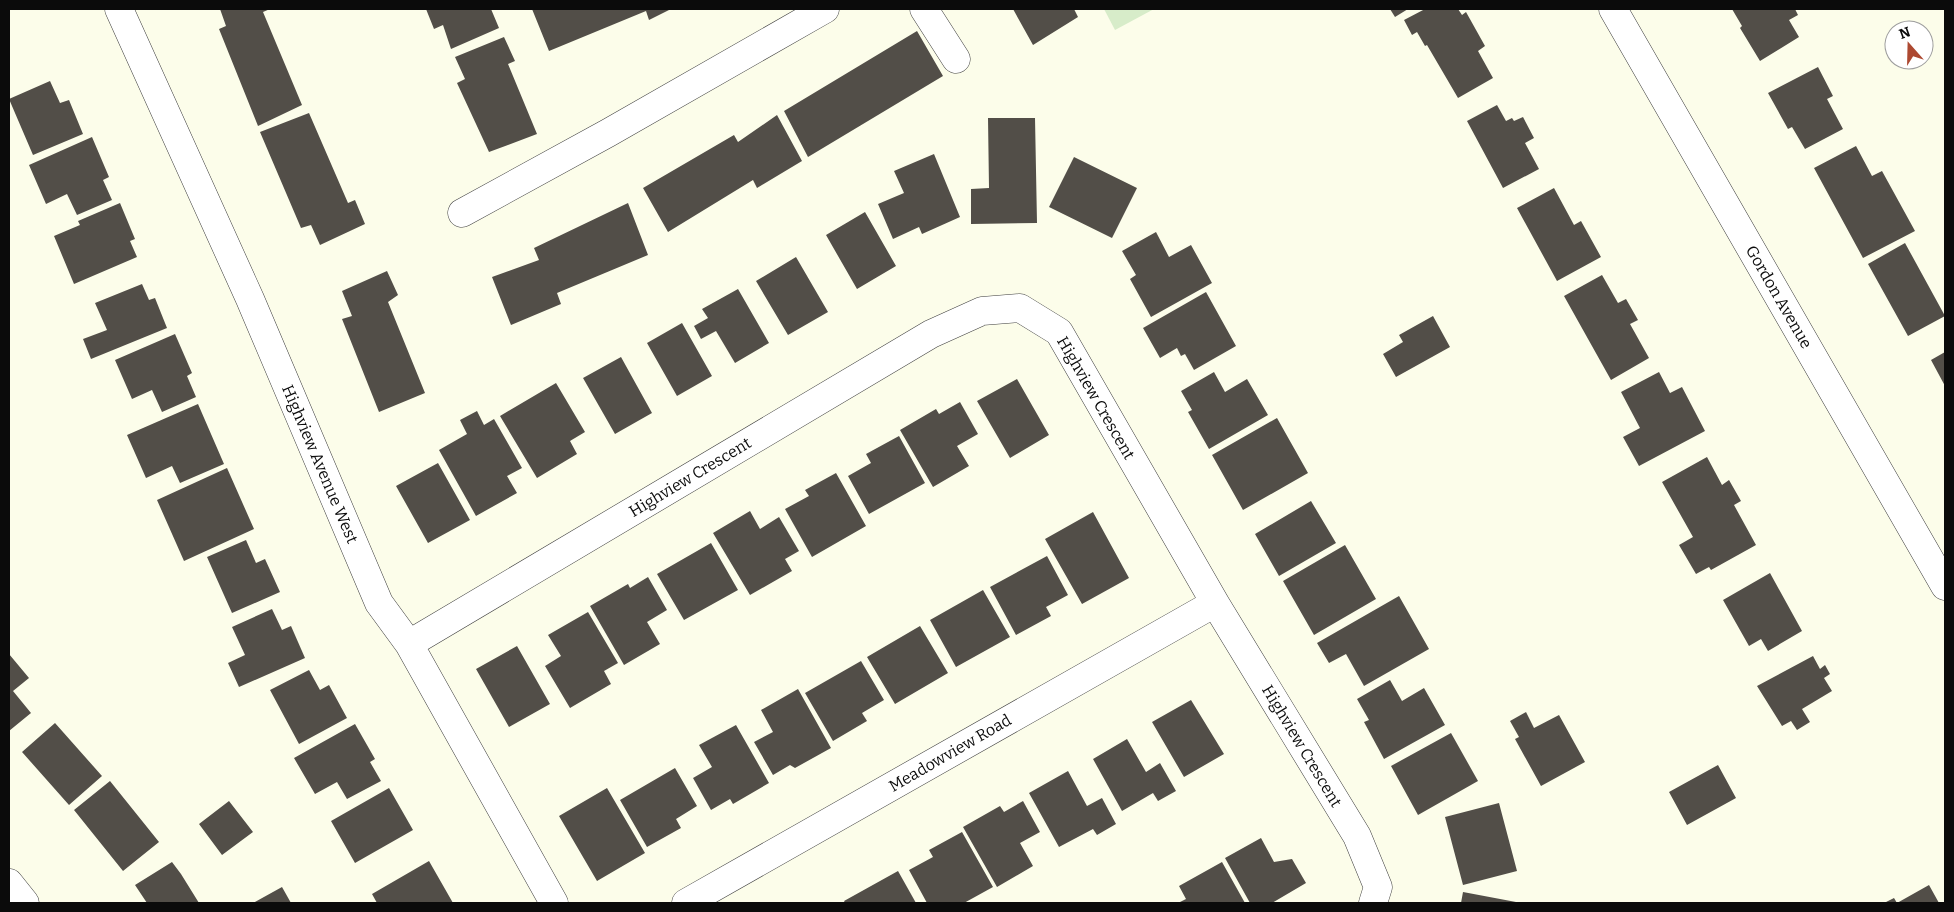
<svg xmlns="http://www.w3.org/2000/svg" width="1954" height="912" viewBox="0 0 1954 912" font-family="Bitter,serif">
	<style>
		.pitch { fill: #d7ecc9 }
		.building { fill: #524e48 }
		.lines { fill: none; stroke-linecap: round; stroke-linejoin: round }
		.minor-casing { stroke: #3e3e3e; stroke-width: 29 }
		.minor { stroke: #fff; stroke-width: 28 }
		.labels { text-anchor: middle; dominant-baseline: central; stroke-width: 5; stroke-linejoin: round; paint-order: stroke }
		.street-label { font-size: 16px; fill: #0b0b0b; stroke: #fff }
	</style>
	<rect width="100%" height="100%" fill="#fcfdea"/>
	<path class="pitch" d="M 1104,9 L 1154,9 L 1115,30 Z"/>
	<path class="building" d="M 220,9 L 270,9 L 263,12 L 302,105 L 258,126 L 219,29 L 226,26 Z
		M 426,9 L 491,9 L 499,28 L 451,49 L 443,25 L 434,29 Z
		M 532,9 L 671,9 L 649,20 L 646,11 L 549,51 Z
		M 1013,9 L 1074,9 L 1078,17 L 1033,45 Z
		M 1390,9 L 1408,9 L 1395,17 Z
		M 1425,9 L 1458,9 L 1462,15 L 1466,12 L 1485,46 L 1478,51 L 1493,78 L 1458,98 L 1427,45 L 1425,46 L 1417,32 L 1412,35 L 1404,20 Z
		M 1732,9 L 1795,9 L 1798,15 L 1789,20 L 1799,37 L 1760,61 L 1740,28 L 1742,26 Z
		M 917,31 L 943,76 L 808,157 L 784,111 Z
		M 504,37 L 515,61 L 508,64 L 537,134 L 489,152 L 457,83 L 465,79 L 455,57 Z
		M 1818,67 L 1833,96 L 1827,99 L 1843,129 L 1805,149 L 1792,127 L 1788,129 L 1768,93 Z
		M 50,81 L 60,103 L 69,100 L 83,134 L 33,155 L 9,99 Z
		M 1497,105 L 1506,121 L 1512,118 L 1514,121 L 1523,117 L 1534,138 L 1525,143 L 1539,169 L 1503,188 L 1467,121 Z
		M 309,113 L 348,203 L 355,200 L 365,224 L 320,245 L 311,225 L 301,228 L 260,132 Z
		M 777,115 L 802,161 L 757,188 L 753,180 L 668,232 L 643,188 L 734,135 L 738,142 Z
		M 988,118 L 1035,118 L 1037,223 L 971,224 L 971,189 L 989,188 Z
		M 92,137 L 109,177 L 103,180 L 112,200 L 77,215 L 67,194 L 46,204 L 29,165 Z
		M 1856,146 L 1872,176 L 1882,171 L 1915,231 L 1863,258 L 1814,168 Z
		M 934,154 L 960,217 L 922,234 L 919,227 L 893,239 L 878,204 L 904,193 L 894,171 Z
		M 1074,157 L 1137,188 L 1112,238 L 1049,207 Z
		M 1554,188 L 1574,225 L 1581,221 L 1601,257 L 1557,281 L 1517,208 Z
		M 120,203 L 135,239 L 130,241 L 137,257 L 74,284 L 54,236 L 80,225 L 78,221 Z
		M 628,203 L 648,255 L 557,293 L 561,304 L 511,325 L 492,277 L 539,260 L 534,248 Z
		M 865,212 L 896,266 L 857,289 L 826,235 Z
		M 1156,232 L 1169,257 L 1191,245 L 1212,283 L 1151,317 L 1130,279 L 1136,275 L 1122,251 Z
		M 1905,243 L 1945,316 L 1908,336 L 1868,264 Z
		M 796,257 L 828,312 L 788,335 L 756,281 Z
		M 387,271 L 398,295 L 388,302 L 425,393 L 379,412 L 342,319 L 352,316 L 342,291 Z
		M 1602,275 L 1618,303 L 1626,299 L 1638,320 L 1630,324 L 1649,358 L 1611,380 L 1564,296 Z
		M 142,284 L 149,300 L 155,298 L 167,328 L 91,359 L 83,339 L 107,330 L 95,303 Z
		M 738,289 L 769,343 L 735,363 L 716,331 L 701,339 L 694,326 L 708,318 L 702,309 Z
		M 1206,292 L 1236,346 L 1194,370 L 1185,354 L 1181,356 L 1177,348 L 1160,358 L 1143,328 Z
		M 1433,316 L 1450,347 L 1396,377 L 1383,354 L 1403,342 L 1399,335 Z
		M 682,323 L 712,376 L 677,396 L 647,343 Z
		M 175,334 L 192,373 L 187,376 L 196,397 L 162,412 L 152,390 L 132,399 L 115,360 Z
		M 1945,352 L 1945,386 L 1931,360 Z
		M 621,357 L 652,413 L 615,434 L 583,378 Z
		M 1214,372 L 1225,392 L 1247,379 L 1268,415 L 1209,449 L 1188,412 L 1192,410 L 1181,391 Z
		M 1659,372 L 1670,393 L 1682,387 L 1705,431 L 1639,466 L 1623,437 L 1640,428 L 1621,392 Z
		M 1017,379 L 1049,435 L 1010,458 L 977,401 Z
		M 556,383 L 585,432 L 570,441 L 577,454 L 537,478 L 500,416 Z
		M 960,402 L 978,434 L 957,446 L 969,466 L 933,487 L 900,430 L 936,409 L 939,414 Z
		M 198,404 L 224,464 L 180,483 L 172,466 L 146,478 L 127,435 Z
		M 477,411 L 484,425 L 494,419 L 522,468 L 507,476 L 517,493 L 476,516 L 439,450 L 467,434 L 460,420 Z
		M 1277,418 L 1308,473 L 1243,510 L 1212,455 Z
		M 899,436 L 925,483 L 869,514 L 848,476 L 871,463 L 866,454 Z
		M 1707,457 L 1722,485 L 1729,480 L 1741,501 L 1734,505 L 1756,545 L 1711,570 L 1709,567 L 1696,574 L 1679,545 L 1693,537 L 1662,482 Z
		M 438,463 L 470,520 L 428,543 L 396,486 Z
		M 227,468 L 254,529 L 184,561 L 157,500 Z
		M 836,473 L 866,526 L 812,557 L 785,509 L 809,496 L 805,490 Z
		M 1311,501 L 1336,543 L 1279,576 L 1255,534 Z
		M 750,511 L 760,529 L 779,517 L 799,551 L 785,559 L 792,571 L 750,595 L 713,533 Z
		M 1093,512 L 1129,578 L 1082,604 L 1045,539 Z
		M 246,540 L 256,563 L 265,559 L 280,592 L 232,613 L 207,557 Z
		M 711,543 L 738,590 L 684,620 L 657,574 Z
		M 1345,545 L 1376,599 L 1314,635 L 1283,581 Z
		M 1047,556 L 1068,595 L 1046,607 L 1051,616 L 1016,635 L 990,587 Z
		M 1770,573 L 1802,631 L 1768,651 L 1761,639 L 1749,646 L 1723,600 Z
		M 648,577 L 667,610 L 647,622 L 660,644 L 624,665 L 590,606 L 628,584 L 630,588 Z
		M 983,590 L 1010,637 L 956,667 L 930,620 Z
		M 1399,596 L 1429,649 L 1364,686 L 1346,654 L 1329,663 L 1317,643 Z
		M 272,609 L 282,630 L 291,626 L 305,658 L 239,687 L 228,663 L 245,655 L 232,627 Z
		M 588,612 L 618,663 L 604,671 L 611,684 L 570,708 L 545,666 L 561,656 L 548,635 Z
		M 920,626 L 948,673 L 895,704 L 867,657 Z
		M 517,646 L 550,704 L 509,727 L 476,669 Z
		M 9,654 L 29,678 L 13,691 L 31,713 L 9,731 Z
		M 1813,656 L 1820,669 L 1825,665 L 1830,674 L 1824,678 L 1832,691 L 1802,709 L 1810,722 L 1797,730 L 1791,721 L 1782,726 L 1757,686 Z
		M 861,661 L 884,700 L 862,713 L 867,721 L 833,741 L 805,693 Z
		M 309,670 L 320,690 L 329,685 L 347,718 L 299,744 L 270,690 Z
		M 1390,680 L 1402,701 L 1424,688 L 1445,725 L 1384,759 L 1364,722 L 1369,720 L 1357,699 Z
		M 798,689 L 831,748 L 795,768 L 790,765 L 773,775 L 754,742 L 773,732 L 761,710 Z
		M 1191,700 L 1224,754 L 1184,777 L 1152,722 Z
		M 1526,712 L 1534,728 L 1559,715 L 1585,762 L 1541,786 L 1515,739 L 1519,737 L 1510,721 Z
		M 55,723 L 102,776 L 69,805 L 22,752 Z
		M 355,724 L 375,759 L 370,762 L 381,781 L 347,799 L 337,782 L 315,794 L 294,758 Z
		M 736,725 L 769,783 L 733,804 L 730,799 L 711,810 L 693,778 L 712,767 L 699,745 Z
		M 1451,733 L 1478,781 L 1418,815 L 1391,766 Z
		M 1127,739 L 1146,772 L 1160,763 L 1176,791 L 1158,801 L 1153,793 L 1122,811 L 1093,759 Z
		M 1718,765 L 1736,798 L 1687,825 L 1669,792 Z
		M 675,768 L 697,806 L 676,819 L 681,828 L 647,847 L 620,800 Z
		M 1068,771 L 1087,806 L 1102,798 L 1116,824 L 1097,835 L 1093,829 L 1059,847 L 1029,793 Z
		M 110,781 L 159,842 L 123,871 L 74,810 Z
		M 389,788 L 413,830 L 355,863 L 331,821 Z
		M 607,788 L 645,853 L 597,881 L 559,816 Z
		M 229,801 L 253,832 L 222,855 L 199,824 Z
		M 1023,801 L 1040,832 L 1020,843 L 1033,866 L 997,887 L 963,827 L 1000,806 L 1004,812 Z
		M 1499,803 L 1517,871 L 1463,885 L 1445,817 Z
		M 962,832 L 993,887 L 964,903 L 927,903 L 909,870 L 933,857 L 929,850 Z
		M 1261,838 L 1274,862 L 1292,859 L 1306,883 L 1272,903 L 1250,903 L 1225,858 Z
		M 429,861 L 453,903 L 377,903 L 372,894 Z
		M 172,862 L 181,874 L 199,903 L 147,903 L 135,885 Z
		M 1222,862 L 1245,903 L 1178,903 L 1186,899 L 1179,886 Z
		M 898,871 L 916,903 L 845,903 L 844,901 Z
		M 1929,885 L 1939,903 L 1897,903 Z
		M 282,887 L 291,903 L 253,903 Z
		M 1463,892 L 1516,902 L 1516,903 L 1461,903 Z
		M 1894,898 L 1897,903 L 1884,903 Z"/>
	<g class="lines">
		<g class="minor-casing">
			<path id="minor" d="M 119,9 L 250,299 L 379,603 L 409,644 L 554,903
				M 924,9 L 956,59
				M 1613,9 L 1945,586
				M 462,213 L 608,133 L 825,9
				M 409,644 L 931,334 L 982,311 L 1020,308 L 1059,332 L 1215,603 L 1357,836 L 1378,887 L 1373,903
				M 9,883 L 25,903
				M 686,903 L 1215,603"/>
		</g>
		<use href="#minor" class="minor"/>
	</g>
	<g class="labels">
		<g class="street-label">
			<text transform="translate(1779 297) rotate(60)">Gordon Avenue</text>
			<text transform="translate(1096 398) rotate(60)">Highview Crescent</text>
			<text transform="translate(320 464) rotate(67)">Highview Avenue West</text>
			<text transform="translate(690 477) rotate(-31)">Highview Crescent</text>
			<text transform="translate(1302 746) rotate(59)">Highview Crescent</text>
			<text transform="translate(950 753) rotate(-30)">Meadowview Road</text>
		</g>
	</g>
	<rect width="1954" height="912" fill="none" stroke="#0b0b0b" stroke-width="20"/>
	<g transform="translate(1909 45) rotate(340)"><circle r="24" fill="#ffffff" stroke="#9d9d9d"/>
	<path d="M0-4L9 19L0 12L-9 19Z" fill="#ad4931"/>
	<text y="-8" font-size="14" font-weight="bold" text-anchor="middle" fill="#0b0b0b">N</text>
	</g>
</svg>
